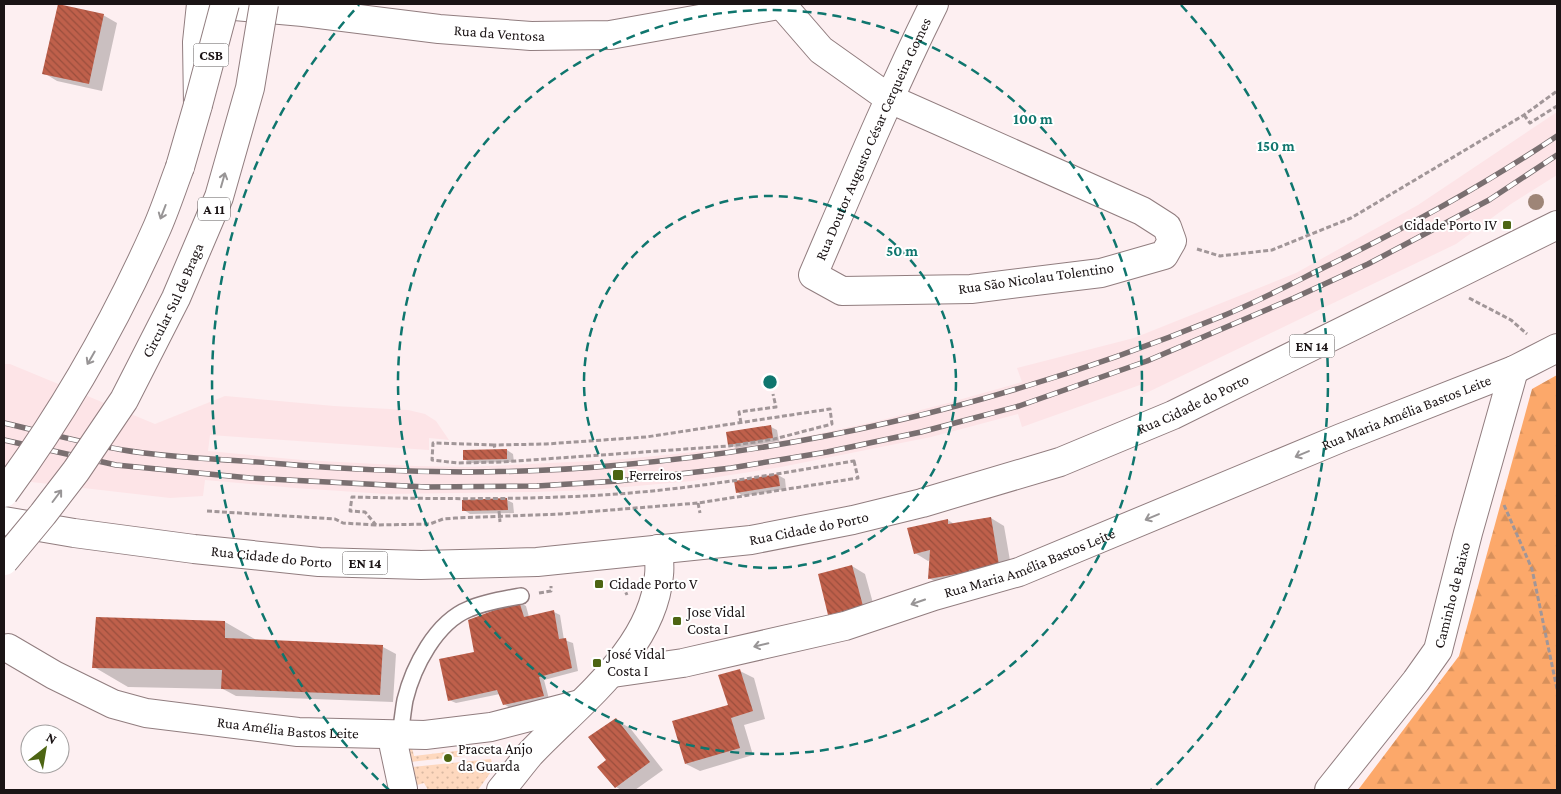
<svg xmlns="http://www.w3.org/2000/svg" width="1561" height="794" viewBox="0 0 1561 794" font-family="'Crimson Pro',serif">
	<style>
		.built { fill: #fde4e7 }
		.grass { fill: url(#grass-dots) }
		.forest { fill: url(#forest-firs) }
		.shadow { fill: #0003 }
		.building { fill: url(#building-back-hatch) }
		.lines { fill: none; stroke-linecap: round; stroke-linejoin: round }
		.lane-casing { stroke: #917d7f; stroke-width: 18 }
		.street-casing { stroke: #917d7f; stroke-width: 30 }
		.primary-casing { stroke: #917d7f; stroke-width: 30 }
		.highway-casing { stroke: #917d7f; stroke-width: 30 }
		.path { stroke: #a19698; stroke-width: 3; stroke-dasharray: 5 2.5; stroke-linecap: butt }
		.lane { stroke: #fff; stroke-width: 15 }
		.street { stroke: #fff; stroke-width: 28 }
		.primary { stroke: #fff; stroke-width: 28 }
		.highway { stroke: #fff; stroke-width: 28 }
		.rail-casing { stroke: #796f70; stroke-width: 5.5 }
		.rail { stroke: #fff; stroke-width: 4; stroke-dasharray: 11; stroke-linecap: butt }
		.highway-bridge-casing { stroke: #917d7f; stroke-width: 30; stroke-linecap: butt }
		.highway-bridge { stroke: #fff; stroke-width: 28 }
		.tree { fill: #9e8577 }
		.oneway { stroke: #989596 }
		.ring { fill: none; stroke: #0f766e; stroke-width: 2.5; stroke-dasharray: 9 6 }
		.poi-dot { fill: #4d6513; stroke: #fff; stroke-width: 2 }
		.labels { text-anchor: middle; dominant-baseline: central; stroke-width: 4; stroke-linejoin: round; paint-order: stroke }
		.shield { fill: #fff; stroke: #5f5a5b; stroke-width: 1 }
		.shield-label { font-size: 14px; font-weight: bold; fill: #1b1415 }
		.street-label { font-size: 15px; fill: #1b1415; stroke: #fff }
		.poi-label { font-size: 15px; fill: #1b1415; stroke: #fff; text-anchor: start }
		.centre { fill: #0f766e; stroke: #fff; stroke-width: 2.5 }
		.ring-label { font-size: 15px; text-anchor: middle; font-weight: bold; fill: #0f766e; stroke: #fff; stroke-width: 4; stroke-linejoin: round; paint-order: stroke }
	</style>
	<defs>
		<pattern id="grass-dots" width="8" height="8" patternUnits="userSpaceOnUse" patternTransform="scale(1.25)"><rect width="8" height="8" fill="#fed8be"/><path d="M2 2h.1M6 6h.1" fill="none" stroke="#d9b8a2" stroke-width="1.8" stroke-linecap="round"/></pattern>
		<pattern id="forest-firs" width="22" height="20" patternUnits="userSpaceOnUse" patternTransform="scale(1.25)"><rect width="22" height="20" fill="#fca86a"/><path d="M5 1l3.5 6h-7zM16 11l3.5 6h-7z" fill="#d7905b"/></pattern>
		<pattern id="building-back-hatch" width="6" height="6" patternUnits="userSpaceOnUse" patternTransform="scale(1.25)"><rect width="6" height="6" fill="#bf604b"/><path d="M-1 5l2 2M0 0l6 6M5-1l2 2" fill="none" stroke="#9a4e3d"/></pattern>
	</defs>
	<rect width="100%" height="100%" fill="#fdeff1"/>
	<path class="built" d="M 1557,112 L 1557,175 L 1511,204 L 1456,244 L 1142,395 L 1140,385 L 1022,427 L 1018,414 L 931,437 L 781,467 L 692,481 L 592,490 L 534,492 L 386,494 L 295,488 L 205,480 L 203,496 L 170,498 L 23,481 L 4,476 L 4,364 L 10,364 L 155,424 L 225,396 L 334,406 L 408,410 L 425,414 L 436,421 L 449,440 L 429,438 L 429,450 L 210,435 L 208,451 L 302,460 L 415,466 L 468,467 L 614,460 L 726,449 L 799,438 L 878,421 L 948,403 L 1022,382 L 1017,368 L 1134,338 L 1296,273 L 1418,205 Z"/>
	<path class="grass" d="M 489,747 L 490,753 L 410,762 L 407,748 L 412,748 L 414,756 Z
		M 491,759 L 493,769 L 478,790 L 428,790 L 424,783 L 417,785 L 412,767 Z"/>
	<path class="forest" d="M 1557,375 L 1557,790 L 1358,790 L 1459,656 L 1532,389 Z"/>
	<path class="shadow" d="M 103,15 L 117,23 L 102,91 L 57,81 L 44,73 Z
		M 771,427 L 777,430 L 779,441 L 736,448 L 730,444 Z
		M 507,450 L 513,454 L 514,462 L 471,463 L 464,459 Z
		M 778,475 L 785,479 L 786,489 L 743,496 L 737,492 Z
		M 507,500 L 513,503 L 514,513 L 470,514 L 464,510 Z
		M 991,518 L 1004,526 L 1012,572 L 943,586 L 929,578 L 930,560 L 928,561 L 915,553 L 948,520 L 954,524 Z
		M 852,566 L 865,574 L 876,614 L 843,622 L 830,614 Z
		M 519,602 L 526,606 L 529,617 L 554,612 L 560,615 L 564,640 L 573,643 L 578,671 L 544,680 L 549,699 L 510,708 L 504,704 L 500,694 L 456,703 L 449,700 L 476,653 Z
		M 97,618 L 225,622 L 258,641 L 383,647 L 396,654 L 393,702 L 236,696 L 223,689 L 128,687 L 94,667 Z
		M 740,671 L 754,678 L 765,719 L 744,725 L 753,755 L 700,771 L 686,764 L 729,706 Z
		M 616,720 L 630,728 L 663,770 L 635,790 L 621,790 L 616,787 L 608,760 Z"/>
	<path class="building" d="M 58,4 L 104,14 L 89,84 L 42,74 Z
		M 771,425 L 773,438 L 728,445 L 726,432 Z
		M 507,449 L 507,459 L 463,460 L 463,450 Z
		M 778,474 L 780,486 L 736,493 L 734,481 Z
		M 507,498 L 508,510 L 462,511 L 462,500 Z
		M 991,517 L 999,565 L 969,570 L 969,572 L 928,579 L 930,550 L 914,554 L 907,528 L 948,519 L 948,524 Z
		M 852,565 L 863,606 L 828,615 L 818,574 Z
		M 519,601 L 524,617 L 554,610 L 559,639 L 566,638 L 572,668 L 539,677 L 544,696 L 503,705 L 497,690 L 448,701 L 439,659 L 474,652 L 468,620 Z
		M 96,617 L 225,621 L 225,638 L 383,645 L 380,695 L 221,689 L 222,670 L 92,668 Z
		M 740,669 L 753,711 L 731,718 L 740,748 L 685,764 L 672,721 L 728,705 L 718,675 Z
		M 616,718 L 650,762 L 615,788 L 597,767 L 606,760 L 588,737 Z"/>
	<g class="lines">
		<g class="lane-casing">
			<path id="lane" d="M 400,734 C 402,723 403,711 405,700 C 413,667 436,622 469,609 C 485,602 504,599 521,596"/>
		</g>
		<g class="street-casing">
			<g id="street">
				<path id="s1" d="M 212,4 L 303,12 L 439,29 L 531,36 L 610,35 L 784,4"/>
				<path id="s2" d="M 782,5 L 821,50 L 890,99 L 1142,211 L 1167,227 L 1172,241 L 1164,255 L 1101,273 L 971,289 L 842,291 L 813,275 C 852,184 890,93 934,4"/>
				<path id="s3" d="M 8,648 L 54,675 L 113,704 L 146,713 L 298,732 L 425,735 L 491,727 L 580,704"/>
				<path id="s4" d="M 613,673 L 683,663 L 845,626 L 934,596 L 1019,572 L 1341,438 L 1514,370 L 1557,348"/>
				<path d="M 400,734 L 394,747 L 403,789"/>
				<path d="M 501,790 C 511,778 520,766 530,754 C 577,704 653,650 659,575 C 660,567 659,557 658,549"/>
				<path id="s5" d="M 1329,790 L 1416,681 L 1438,650 L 1468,533 L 1514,370"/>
			</g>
		</g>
		<g class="primary-casing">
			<g id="primary">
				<path id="s6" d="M 4,521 L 74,533 L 194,549 L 319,562 L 421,565 L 537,562 L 751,540 L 853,520 L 922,503 L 1060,462 L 1173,415 L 1557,225"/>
			</g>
		</g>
		<g class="highway-casing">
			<path id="highway" d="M 180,167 L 198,105 L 197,42 L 201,4"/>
		</g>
		<path class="path" d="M 1524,115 L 1530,123 L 1557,106
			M 1197,249 L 1220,256 L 1272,250 L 1351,218 L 1524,115 L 1557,91
			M 1469,298 L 1511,320 L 1527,334
			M 741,423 L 739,412 L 776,407 L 773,394
			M 494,445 L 433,443 L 432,460 L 458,463 L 502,462 L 729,446 L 774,439 L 832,424 L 830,409 L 646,437 L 546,444 L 494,445 L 495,449
			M 854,461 L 858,478 L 698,503 L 561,514 L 455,518 L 443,519 L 430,524 L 376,525 L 365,512 L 350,511 L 352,497 C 435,499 519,500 602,495 C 687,490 771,475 854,461 Z
			M 698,503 L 700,513
			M 1504,505 L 1532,569 L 1557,689
			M 207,511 L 335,519 L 343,523 L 375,525
			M 499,511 L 500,522
			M 617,581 L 622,584 L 627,595
			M 539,593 L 551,591 L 551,586"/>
		<use href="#lane" class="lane"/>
		<use href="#street" class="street"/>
		<use href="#primary" class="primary"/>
		<use href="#highway" class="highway"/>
		<g class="rail-casing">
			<path id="rail" d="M 4,423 C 43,432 83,443 123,450 C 171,458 221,459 270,463 C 386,473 503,476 620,465 C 826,447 1028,396 1220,317 C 1255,303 1289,285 1323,268 C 1404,229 1483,186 1557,136
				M 4,440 L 116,465 L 250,478 L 426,487 L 537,486 L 618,481 L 731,468 L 827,452 L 921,432 L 1019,406 L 1147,361 L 1294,298 L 1368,264 L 1489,200 L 1557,155"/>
		</g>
		<use href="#rail" class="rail"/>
		<g class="highway-bridge-casing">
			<g id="highway-bridge">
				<path d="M 198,105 L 225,4"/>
				<path d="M 4,493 C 64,412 115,322 156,230 C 165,210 172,188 180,167"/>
				<path id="s7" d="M 4,561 L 43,514 L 76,471 L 124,400 L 176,298 L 219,197 L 250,88 L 264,4"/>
			</g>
		</g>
		<use href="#highway-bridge" class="highway-bridge"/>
	</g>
	<circle class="tree" cx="1536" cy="202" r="8"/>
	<defs><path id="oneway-shaft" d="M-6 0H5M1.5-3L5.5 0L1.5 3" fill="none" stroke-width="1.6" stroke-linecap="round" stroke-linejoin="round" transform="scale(1.25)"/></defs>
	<g class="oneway">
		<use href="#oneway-shaft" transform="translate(223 180) rotate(-74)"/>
		<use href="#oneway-shaft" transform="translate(163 212) rotate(111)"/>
		<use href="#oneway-shaft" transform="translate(91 358) rotate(120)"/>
		<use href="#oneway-shaft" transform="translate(1302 454) rotate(157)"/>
		<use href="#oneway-shaft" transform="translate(57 496) rotate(-53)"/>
		<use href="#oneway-shaft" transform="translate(1152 517) rotate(157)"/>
		<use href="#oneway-shaft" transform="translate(918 602) rotate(161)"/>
		<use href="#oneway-shaft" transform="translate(761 645) rotate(167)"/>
	</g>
	<g class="ring">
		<circle cx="770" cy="382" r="186"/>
		<circle cx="770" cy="382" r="372"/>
		<path d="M389 790A558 558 0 0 1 359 5M1181 5A558 558 0 0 1 1151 790"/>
	</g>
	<g class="poi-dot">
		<rect x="1502" y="220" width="10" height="10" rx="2.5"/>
		<rect x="612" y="469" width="12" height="12" rx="2.5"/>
		<rect x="594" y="579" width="10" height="10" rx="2.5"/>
		<rect x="672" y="616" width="10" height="10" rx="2.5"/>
		<rect x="592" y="658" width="10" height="10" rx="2.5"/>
		<circle cx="448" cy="758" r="5"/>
	</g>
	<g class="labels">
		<g class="shield">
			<rect x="193.5" y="43.5" width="35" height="23" rx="4"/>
			<rect x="198" y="197.5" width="32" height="23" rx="4"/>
			<rect x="1289.5" y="334.5" width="45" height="23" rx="4"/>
			<rect x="342.5" y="551.5" width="45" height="23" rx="4"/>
		</g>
		<g class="shield-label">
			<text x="211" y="55">CSB</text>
			<text x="214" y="209">A 11</text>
			<text x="1312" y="346">EN 14</text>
			<text x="365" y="563">EN 14</text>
		</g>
		<g class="street-label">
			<text stroke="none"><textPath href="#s1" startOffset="289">Rua da Ventosa</textPath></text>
			<text stroke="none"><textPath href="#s2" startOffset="988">Rua Doutor Augusto César Cerqueira Gomes</textPath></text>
			<text transform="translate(1036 278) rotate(-8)">Rua São Nicolau Tolentino</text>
			<text stroke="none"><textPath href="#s7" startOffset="312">Circular Sul de Braga</textPath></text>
			<text stroke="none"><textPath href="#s6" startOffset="1215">Rua Cidade do Porto</textPath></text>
			<text stroke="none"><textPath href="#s4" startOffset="838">Rua Maria Amélia Bastos Leite</textPath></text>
			<text stroke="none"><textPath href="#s6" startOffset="810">Rua Cidade do Porto</textPath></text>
			<text stroke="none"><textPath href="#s6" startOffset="270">Rua Cidade do Porto</textPath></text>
			<text stroke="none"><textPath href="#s4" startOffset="432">Rua Maria Amélia Bastos Leite</textPath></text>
			<text stroke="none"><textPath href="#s5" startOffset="234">Caminho de Baixo</textPath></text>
			<text stroke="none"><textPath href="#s3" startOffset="296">Rua Amélia Bastos Leite</textPath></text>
		</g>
		<g class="poi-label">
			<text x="1497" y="225" text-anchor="end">Cidade Porto IV</text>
			<text x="629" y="475">Ferreiros</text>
			<text x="609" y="584">Cidade Porto V</text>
			<text x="687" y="612">Jose Vidal<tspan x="687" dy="17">Costa I</tspan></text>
			<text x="607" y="654">José Vidal<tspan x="607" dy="17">Costa I</tspan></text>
			<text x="458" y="749">Praceta Anjo<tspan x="458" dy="17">da Guarda</tspan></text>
		</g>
	</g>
	<circle cx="770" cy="382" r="8" class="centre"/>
	<g class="ring-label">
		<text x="1033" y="124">100 m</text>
		<text x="1276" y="151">150 m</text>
		<text x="902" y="256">50 m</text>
	</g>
	<rect width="1561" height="794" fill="none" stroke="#1b1415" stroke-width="10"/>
	<g transform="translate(45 749) rotate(31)"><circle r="24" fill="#ffffff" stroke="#a4a1a1"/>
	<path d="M0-4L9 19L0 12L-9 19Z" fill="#4d6513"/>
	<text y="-8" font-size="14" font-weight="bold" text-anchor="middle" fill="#1b1415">N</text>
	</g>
</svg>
